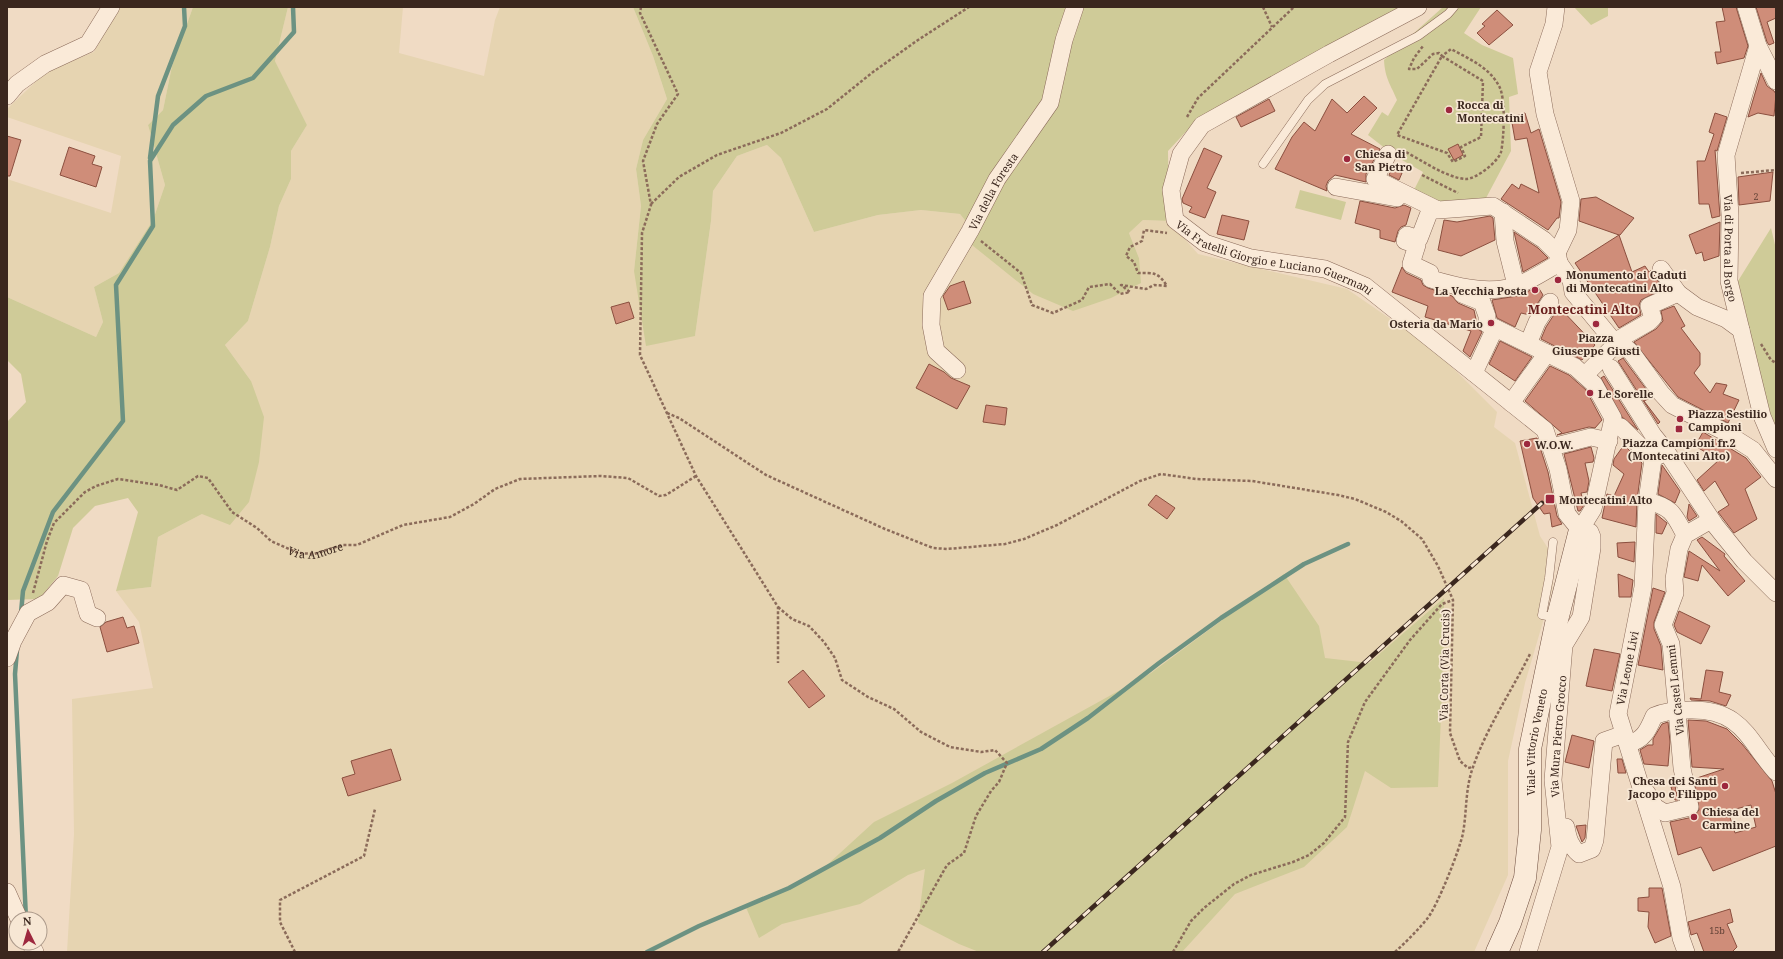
<svg xmlns="http://www.w3.org/2000/svg" width="1783" height="959" viewBox="0 0 1783 959" font-family="'Noto Serif',serif">
	<style>
		.farmland { fill: #e6d4b1 }
		.green { fill: #cfcb98 }
		.lines { fill: none; stroke-linecap: round; stroke-linejoin: round }
		.stream { stroke: #6c9282; stroke-width: 4.5 }
		.building { fill: #cf8d79; stroke: #8b4f3f; fill-rule: evenodd }
		.lane-casing { stroke: #8b6b5a; stroke-width: 9 }
		.street-casing { stroke: #8b6b5a; stroke-width: 18 }
		.secondary-casing { stroke: #6d4c3d; stroke-width: 23 }
		.path { stroke: #8b6b5a; stroke-width: 2.5; stroke-dasharray: 3 2; stroke-linecap: butt }
		.lane { stroke: #faead8; stroke-width: 8 }
		.street { stroke: #faead8; stroke-width: 17 }
		.secondary { stroke: #faead8; stroke-width: 22 }
		.rail-casing { stroke: #3b271e; stroke-width: 4.5 }
		.rail { stroke: #f7e7d4; stroke-width: 3; stroke-dasharray: 9; stroke-linecap: butt }
		.poi-dot { fill: #9d283e; stroke: #f7e7d4; stroke-width: 1.5 }
		.labels { text-anchor: middle; dominant-baseline: central; stroke-width: 3.5; stroke-linejoin: round; paint-order: stroke }
		.number-label { font-size: 9px; fill: #604035 }
		.poi-label { font-size: 11px; font-weight: bold; fill: #3b271e; stroke: #f7e7d4; text-anchor: start }
		.street-label { font-size: 11px; fill: #3b271e; stroke: #f7e7d4 }
		.quarter-label { font-size: 13px; font-weight: bold; fill: #691e1c; stroke: #f7e7d4 }
	</style>
	<rect width="100%" height="100%" fill="#f0dbc4"/>
	<path class="farmland" d="M 119,7 L 193,7 L 172,66 L 163,110 L 148,125 L 165,185 L 153,220 L 119,273 L 94,287 L 103,322 L 96,337 L 7,297 L 7,179 L 111,213 L 121,156 L 7,117 L 7,109 L 47,71 L 94,52 Z
		M 288,7 L 403,7 L 399,53 L 484,76 L 495,20 L 500,7 L 633,7 L 653,56 L 667,99 L 643,140 L 636,169 L 641,206 L 634,271 L 695,336 L 711,221 L 713,191 L 737,156 L 767,145 L 781,158 L 814,232 L 878,215 L 921,210 L 960,214 L 1005,270 L 1033,294 L 1139,258 L 1129,233 L 1143,220 L 1169,221 L 1198,254 L 1347,289 L 1434,349 L 1497,412 L 1494,427 L 1515,443 L 1540,536 L 1555,559 L 1552,591 L 1525,683 L 1508,761 L 1508,875 L 1474,952 L 67,952 L 74,834 L 72,699 L 153,688 L 139,622 L 116,591 L 151,587 L 158,537 L 202,514 L 251,381 L 225,345 L 248,321 L 270,247 L 279,206 L 291,179 L 291,151 L 307,125 L 275,61 Z"/>
	<path class="green" d="M 193,7 L 288,7 L 275,61 L 307,125 L 291,151 L 291,179 L 279,206 L 270,247 L 248,321 L 225,345 L 251,381 L 264,417 L 259,462 L 249,502 L 230,525 L 202,514 L 158,537 L 151,587 L 116,591 L 138,512 L 128,498 L 95,506 L 73,528 L 58,576 L 39,599 L 7,600 L 7,422 L 26,402 L 21,374 L 7,360 L 7,297 L 96,337 L 103,322 L 94,287 L 119,273 L 153,220 L 165,185 L 148,125 L 163,110 L 172,66 Z
		M 633,7 L 1402,7 L 1194,123 L 1168,151 L 1169,221 L 1143,220 L 1129,233 L 1139,258 L 1141,283 L 1111,298 L 1073,311 L 1033,294 L 972,245 L 968,224 L 960,214 L 921,210 L 878,215 L 814,232 L 781,158 L 767,145 L 737,156 L 713,191 L 711,221 L 695,336 L 646,346 L 634,271 L 641,206 L 636,169 L 643,140 L 667,99 L 653,56 Z
		M 1443,7 L 1481,7 L 1464,33 L 1482,45 L 1513,58 L 1518,94 L 1509,97 L 1511,151 L 1485,200 L 1440,202 L 1414,190 L 1423,172 L 1395,156 L 1368,135 L 1382,112 L 1388,116 L 1397,100 C 1391,85 1385,79 1384,60 Z
		M 1574,7 L 1608,7 L 1608,16 L 1591,25 Z
		M 1300,190 L 1346,202 L 1341,220 L 1295,208 Z
		M 1771,228 L 1776,249 L 1776,426 L 1768,409 L 1738,281 Z
		M 1284,574 L 1319,626 L 1325,658 L 1369,663 L 1444,598 L 1444,643 L 1438,787 L 1391,788 L 1365,771 L 1347,827 L 1304,867 L 1235,894 L 1182,952 L 979,952 L 959,944 L 918,923 L 925,869 L 908,875 L 860,904 L 782,924 L 759,938 L 745,905 L 816,875 L 874,822 L 952,783 L 1151,673 Z"/>
	<g class="lines">
		<path class="stream" d="M 150,158 L 158,96 L 185,26 L 184,7
			M 21,613 L 23,591 L 53,512 L 123,421 L 116,285 L 153,226 L 150,161 L 173,125 L 206,96 L 253,78 L 294,32 L 293,7
			M 17,650 L 15,674 L 26,919
			M 647,952 L 699,926 L 789,888 L 880,838 L 936,801 L 985,773 L 1041,749 L 1088,718 L 1159,663 L 1221,618 L 1304,564 L 1348,544"/>
	</g>
	<path class="building" d="M 1722,7 L 1736,7 L 1748,46 L 1744,58 L 1717,64 L 1715,52 L 1721,52 L 1716,22 L 1725,21 Z
		M 1756,7 L 1776,7 L 1776,18 L 1767,22 L 1774,43 L 1769,45 L 1767,42 Z
		M 1497,10 L 1513,25 L 1489,45 L 1477,33 L 1485,26 L 1482,24 Z
		M 1761,73 L 1767,86 L 1774,91 L 1776,94 L 1774,116 L 1758,113 L 1748,117 Z
		M 1364,96 L 1377,108 L 1351,134 L 1380,149 L 1366,174 L 1366,182 L 1335,175 L 1328,181 L 1326,186 L 1327,191 L 1275,169 L 1292,137 L 1304,122 L 1315,131 L 1332,99 L 1347,113 Z
		M 1269,99 L 1275,111 L 1241,127 L 1236,117 Z
		M 1525,113 L 1531,133 L 1539,129 L 1561,202 L 1559,218 L 1557,218 L 1548,230 L 1501,199 L 1512,184 L 1519,189 L 1521,184 L 1539,193 L 1527,138 L 1515,140 L 1511,117 Z
		M 1715,113 L 1727,117 L 1717,151 L 1715,150 L 1720,216 L 1712,218 L 1709,204 L 1699,204 L 1697,161 L 1705,161 L 1714,134 L 1709,132 Z
		M 7,136 L 21,140 L 10,176 L 7,176 Z
		M 1458,144 L 1463,155 L 1454,160 L 1448,149 Z
		M 69,147 L 95,156 L 92,164 L 102,167 L 96,187 L 60,175 Z
		M 1204,148 L 1222,156 L 1207,188 L 1216,192 L 1205,218 L 1189,212 L 1192,207 L 1183,203 L 1182,199 Z
		M 1392,168 L 1402,173 L 1399,180 L 1389,175 Z
		M 1773,172 L 1770,201 L 1739,205 L 1738,177 Z
		M 1596,197 L 1634,218 L 1620,235 L 1619,235 L 1632,272 L 1645,266 L 1649,272 L 1651,270 L 1663,289 L 1641,300 L 1639,305 L 1641,315 L 1619,328 L 1575,263 L 1619,235 L 1579,221 L 1581,199 Z
		M 1360,201 L 1395,208 L 1404,205 L 1411,208 L 1406,225 L 1401,227 L 1398,231 L 1395,242 L 1380,238 L 1380,230 L 1355,223 Z
		M 1222,215 L 1249,221 L 1244,240 L 1217,234 Z
		M 1490,216 L 1493,218 L 1495,240 L 1461,256 L 1438,250 L 1444,220 L 1457,222 Z
		M 1720,222 L 1719,256 L 1704,261 L 1702,252 L 1696,254 L 1689,235 Z
		M 1514,232 L 1538,248 L 1548,258 L 1523,272 Z
		M 1402,267 L 1406,273 L 1421,280 L 1423,285 L 1428,288 L 1452,296 L 1458,303 L 1474,310 L 1478,329 L 1482,332 L 1470,357 L 1463,351 L 1471,331 L 1425,317 L 1428,306 L 1392,292 Z
		M 964,281 L 971,303 L 948,310 L 943,296 L 950,286 Z
		M 1538,287 L 1543,295 L 1530,315 L 1521,313 L 1515,327 L 1497,318 L 1492,300 L 1517,296 Z
		M 629,302 L 634,318 L 616,324 L 611,307 Z
		M 1674,306 L 1685,326 L 1681,328 L 1700,353 L 1700,365 L 1694,373 L 1710,393 L 1716,383 L 1727,385 L 1723,394 L 1739,400 L 1728,423 L 1678,397 L 1634,342 L 1656,329 L 1663,321 L 1661,311 Z
		M 1559,307 L 1595,345 L 1582,360 L 1541,339 L 1546,327 Z
		M 1500,341 L 1532,357 L 1515,381 L 1489,364 Z
		M 1623,358 L 1652,397 L 1644,401 L 1660,422 L 1658,424 L 1618,361 Z
		M 929,364 L 944,372 L 951,378 L 970,386 L 957,409 L 916,388 Z
		M 1550,366 L 1569,375 L 1586,390 L 1602,420 L 1595,428 L 1589,427 L 1557,435 L 1562,433 L 1525,401 Z
		M 1604,376 L 1638,430 L 1622,417 L 1601,378 Z
		M 986,405 L 1007,408 L 1005,425 L 983,422 Z
		M 1703,432 L 1746,458 L 1761,477 L 1745,489 L 1757,519 L 1734,533 L 1718,512 L 1729,505 L 1715,481 L 1704,491 L 1697,480 L 1719,460 L 1695,446 Z
		M 1537,438 L 1548,472 L 1557,516 L 1562,524 L 1552,527 L 1550,513 L 1544,514 L 1533,498 L 1520,441 Z
		M 1624,445 L 1642,463 L 1637,500 L 1636,527 L 1602,518 L 1607,494 L 1614,496 L 1624,474 L 1613,465 L 1614,459 Z
		M 1591,447 L 1594,458 L 1593,462 L 1585,463 L 1589,481 L 1587,492 L 1581,493 L 1584,505 L 1580,511 L 1578,511 L 1564,454 Z
		M 1662,465 L 1680,491 L 1675,503 L 1658,494 Z
		M 1156,495 L 1175,508 L 1167,519 L 1148,505 Z
		M 1689,504 L 1697,516 L 1689,521 L 1687,517 Z
		M 1656,514 L 1667,523 L 1662,534 L 1656,533 Z
		M 1702,537 L 1725,554 L 1724,556 L 1745,581 L 1728,596 L 1702,565 L 1698,581 L 1684,577 L 1689,551 L 1720,571 L 1697,540 Z
		M 1635,542 L 1634,562 L 1618,557 L 1617,543 Z
		M 1618,574 L 1633,580 L 1631,597 L 1619,597 Z
		M 1653,588 L 1665,592 L 1654,622 L 1654,629 L 1661,646 L 1663,670 L 1638,665 Z
		M 1679,611 L 1710,626 L 1701,644 L 1677,632 L 1674,625 Z
		M 123,617 L 127,628 L 134,626 L 139,643 L 107,652 L 100,627 L 106,622 Z
		M 1594,649 L 1620,654 L 1612,691 L 1586,686 Z
		M 803,670 L 825,696 L 809,708 L 788,682 Z
		M 1706,670 L 1723,672 L 1719,692 L 1731,695 L 1726,706 L 1710,701 L 1691,700 L 1690,698 L 1701,699 Z
		M 1688,720 L 1706,721 L 1727,729 L 1742,744 L 1772,781 L 1776,794 L 1776,846 L 1713,871 L 1701,847 L 1678,855 L 1670,822 L 1693,817 L 1699,810 L 1694,779 L 1724,769 L 1692,767 ZM 1751,805 L 1756,827 L 1735,833 L 1728,811 Z
		M 1668,722 L 1670,742 L 1668,766 L 1644,764 L 1640,750 L 1648,745 L 1653,745 L 1653,739 L 1662,724 Z
		M 1572,735 L 1594,741 L 1589,768 L 1565,762 Z
		M 391,749 L 401,780 L 348,796 L 342,778 L 355,774 L 351,761 Z
		M 1617,759 L 1622,759 L 1626,773 L 1618,773 Z
		M 1675,786 L 1678,800 L 1675,800 L 1671,787 Z
		M 1586,825 L 1585,838 L 1582,842 L 1576,826 Z
		M 1649,888 L 1662,888 L 1671,936 L 1655,943 L 1648,927 L 1649,912 L 1638,911 L 1638,898 L 1649,897 Z
		M 1730,909 L 1733,922 L 1727,924 L 1737,947 L 1732,952 L 1704,952 L 1697,933 L 1691,935 L 1688,922 Z"/>
	<g class="lines">
		<g class="lane-casing">
			<path id="lane" d="M 1263,164 L 1308,100 L 1325,84 L 1418,36 L 1448,14 L 1454,7
				M 1553,542 L 1549,578 L 1542,615 L 1557,618"/>
		</g>
		<g class="street-casing">
			<g id="street">
				<path id="s2" d="M 1418,7 L 1329,54 L 1202,125 L 1181,154 L 1171,190 L 1175,220 L 1205,243 L 1251,258 L 1325,269 L 1365,286 L 1545,430 L 1558,469 L 1567,514 L 1580,530"/>
				<path d="M 1556,7 L 1554,24 L 1538,72 L 1545,114 L 1571,201 L 1568,230 L 1557,253"/>
				<path d="M 1746,7 L 1758,46 L 1776,81"/>
				<path id="s3" d="M 1758,46 L 1726,155 L 1730,215 L 1729,281 L 1762,416 L 1776,449"/>
				<path d="M 7,96 L 17,84 L 45,64 L 88,44 L 111,7"/>
				<path d="M 1388,154 L 1375,179 L 1438,210 L 1493,206 L 1544,240 L 1557,253 L 1559,262"/>
				<path d="M 1336,187 L 1397,198"/>
				<path d="M 1503,212 L 1505,241 L 1516,285"/>
				<path d="M 1429,213 L 1419,239 L 1407,235 L 1405,241 L 1417,245 L 1411,264 L 1430,273 L 1431,279 C 1455,286 1482,293 1507,288 C 1526,284 1543,272 1559,263 L 1571,280 L 1573,292 L 1616,344 L 1585,375"/>
				<path d="M 1661,269 L 1678,293 L 1697,307 L 1726,319 L 1741,330"/>
				<path d="M 1460,289 L 1462,294 L 1482,302 L 1487,316 L 1487,324 L 1575,367 L 1594,384 L 1613,418 L 1593,509 L 1580,530"/>
				<path d="M 1614,342 L 1649,322 L 1653,318 L 1649,306 L 1678,293"/>
				<path d="M 1528,344 L 1537,322 L 1550,302"/>
				<path d="M 1616,344 L 1622,344 L 1632,353 L 1661,393 L 1672,405 L 1723,431 L 1753,450 L 1776,479"/>
				<path d="M 1611,368 L 1653,435 L 1666,451 L 1658,456"/>
				<path id="s4" d="M 957,370 L 936,351 L 931,325 L 932,296 L 970,231 L 997,179 L 1050,103 L 1064,40 L 1075,7"/>
				<path d="M 1474,373 L 1495,328"/>
				<path d="M 1511,403 L 1547,353"/>
				<path d="M 1612,425 L 1621,427 L 1653,459 L 1647,501 L 1643,587 L 1618,714 L 1672,887 L 1681,938 L 1686,952"/>
				<path d="M 1552,447 L 1591,437 L 1609,441"/>
				<path d="M 1666,451 L 1715,525 L 1744,561 L 1776,593"/>
				<path d="M 1647,501 C 1672,507 1674,514 1685,535"/>
				<path d="M 7,658 L 13,641 L 28,613 L 48,602 L 63,585 L 81,590 L 88,614 L 97,618"/>
				<path d="M 1628,744 C 1644,740 1648,730 1654,716 C 1665,711 1678,710 1690,710 C 1742,709 1747,739 1776,772"/>
				<path d="M 1647,793 L 1655,807 L 1665,813 L 1690,807 L 1682,768 L 1671,644 L 1663,625 L 1675,593 L 1674,579 L 1679,549 L 1685,535 L 1711,520"/>
				<path d="M 1566,827 C 1568,838 1570,846 1579,854 L 1592,849 L 1595,840 L 1604,741 L 1624,734"/>
				<path d="M 7,892 L 19,919"/>
				<path d="M 30,943 L 35,952"/>
				<path id="s5" d="M 1528,952 L 1560,847 L 1553,780 L 1564,645 L 1581,617 L 1592,548 L 1592,537 L 1590,532 L 1580,530"/>
			</g>
		</g>
		<g class="secondary-casing">
			<g id="secondary">
				<path id="s6" d="M 1497,952 L 1510,923 L 1525,878 L 1530,830 L 1530,749 L 1556,624 L 1580,530"/>
			</g>
		</g>
		<g class="path">
			<path d="M 641,7 L 640,13 L 678,94 L 657,124 L 643,161 L 651,205 L 642,233 L 640,355 L 696,476 L 778,607 L 778,663"/>
			<path d="M 1263,7 L 1272,27"/>
			<path d="M 1442,56 L 1483,81 L 1481,137 L 1461,147 L 1465,156 L 1453,162 L 1447,153 L 1397,135 Z"/>
			<path d="M 1187,117 L 1198,98 L 1294,7"/>
			<path d="M 1402,150 C 1420,159 1446,178 1466,179 C 1476,179 1498,162 1501,152 C 1504,138 1506,98 1499,86 C 1489,67 1469,59 1451,49 L 1442,56 L 1439,53 L 1433,54 L 1417,69 L 1409,69 L 1414,58 L 1423,46"/>
			<path d="M 1741,173 L 1776,170"/>
			<path d="M 1422,175 L 1458,193"/>
			<path d="M 651,204 L 679,177 L 717,155 L 781,133 L 827,109 L 873,72 L 918,40 L 969,7"/>
			<path d="M 981,241 L 1021,273 L 1032,305 L 1053,313 L 1082,300 L 1089,287 L 1110,284 L 1120,294 L 1130,292 L 1121,285 L 1146,289 L 1154,285 L 1167,286 C 1158,272 1154,273 1138,273 L 1134,262 L 1126,256 L 1130,247 L 1142,241 L 1144,230 L 1167,233"/>
			<path d="M 1761,344 L 1771,360 L 1776,363"/>
			<path d="M 667,413 L 679,418 L 766,475 L 885,529 L 933,548 L 947,549 L 1005,544 L 1024,539 L 1057,525 L 1140,481 L 1161,474 L 1196,479 L 1252,481 L 1338,495 L 1355,499 L 1386,512 L 1401,521 L 1422,539 L 1438,566 L 1453,600 L 1450,733 L 1460,761 L 1468,768 L 1473,767"/>
			<path id="s1" d="M 33,593 L 47,541 L 54,523 L 85,492 L 96,486 L 118,479 L 159,485 L 177,490 L 198,476 L 208,478 L 232,512 L 257,528 L 271,541 L 298,553 L 314,554 L 342,545 L 357,545 L 403,525 L 450,517 L 474,504 L 495,489 L 520,479 L 600,476 L 628,478 L 659,496 L 666,495 L 696,476"/>
			<path d="M 778,607 L 792,619 L 809,626 L 824,642 L 835,658 L 842,680 L 868,697 L 894,709 L 921,732 L 950,747 L 981,752 L 995,750 L 1007,763 L 999,782 L 991,791 L 976,816 L 964,853 L 947,865 L 898,952"/>
			<path d="M 295,952 L 280,922 L 280,900 L 364,856 L 375,809"/>
			<path d="M 1173,952 L 1191,921 L 1204,908 L 1234,884 L 1251,875 L 1293,862 L 1309,855 L 1324,843 L 1345,817 L 1348,742 L 1365,702 L 1410,640 L 1442,604 L 1453,600"/>
			<path d="M 1395,952 C 1406,942 1417,931 1427,919 C 1437,907 1460,849 1463,833 C 1467,811 1465,789 1473,767 C 1487,727 1511,692 1530,654"/>
		</g>
		<use href="#lane" class="lane"/>
		<use href="#street" class="street"/>
		<use href="#secondary" class="secondary"/>
		<g class="rail-casing">
			<path id="rail" d="M 1043,952 L 1542,503"/>
		</g>
		<use href="#rail" class="rail"/>
	</g>
	<g class="poi-dot">
		<circle cx="1449" cy="110" r="4"/>
		<circle cx="1347" cy="159" r="4"/>
		<circle cx="1558" cy="280" r="4"/>
		<circle cx="1535" cy="290" r="4"/>
		<circle cx="1491" cy="323" r="4"/>
		<circle cx="1596" cy="324" r="4"/>
		<circle cx="1590" cy="393" r="4"/>
		<circle cx="1680" cy="419" r="4"/>
		<rect x="1675" y="425" width="8" height="8" rx="2"/>
		<circle cx="1527" cy="444" r="4"/>
		<rect x="1545" y="494" width="10" height="10" rx="2"/>
		<circle cx="1725" cy="786" r="4"/>
		<circle cx="1694" cy="817" r="4"/>
	</g>
	<g class="labels">
		<g class="number-label">
			<text x="1756" y="196">2</text>
			<text x="1717" y="930">15b</text>
		</g>
		<g class="poi-label">
			<text x="1457" y="104">Rocca di<tspan x="1457" dy="13">Montecatini</tspan></text>
			<text x="1355" y="153">Chiesa di<tspan x="1355" dy="13">San Pietro</tspan></text>
			<text x="1566" y="274">Monumento ai Caduti<tspan x="1566" dy="13">di Montecatini Alto</tspan></text>
			<text x="1527" y="290" text-anchor="end">La Vecchia Posta</text>
			<text x="1483" y="323" text-anchor="end">Osteria da Mario</text>
			<text x="1596" y="337" text-anchor="middle">Piazza<tspan x="1596" dy="13">Giuseppe Giusti</tspan></text>
			<text x="1598" y="393">Le Sorelle</text>
			<text x="1688" y="413">Piazza Sestilio<tspan x="1688" dy="13">Campioni</tspan></text>
			<text x="1679" y="442" text-anchor="middle">Piazza Campioni fr.2<tspan x="1679" dy="13">(Montecatini Alto)</tspan></text>
			<text x="1535" y="444">W.O.W.</text>
			<text x="1559" y="499">Montecatini Alto</text>
			<text x="1717" y="780" text-anchor="end">Chesa dei Santi<tspan x="1717" dy="13">Jacopo e Filippo</tspan></text>
			<text x="1702" y="811">Chiesa del<tspan x="1702" dy="13">Carmine</tspan></text>
		</g>
		<g class="street-label">
			<text stroke="none"><textPath href="#s4" startOffset="205">Via della Foresta</textPath></text>
			<text stroke="none"><textPath href="#s3" startOffset="207">Via di Porta al Borgo</textPath></text>
			<text stroke="none"><textPath href="#s2" startOffset="458">Via Fratelli Giorgio e Luciano Guermani</textPath></text>
			<text stroke="none"><textPath href="#s1" startOffset="386">Via Amore</textPath></text>
			<text transform="translate(1444 665) rotate(-89)">Via Corta (Via Crucis)</text>
			<text transform="translate(1627 668) rotate(-79)">Via Leone Livi</text>
			<text transform="translate(1675 690) rotate(-96)">Via Castel Lemmi</text>
			<text stroke="none"><textPath href="#s5" startOffset="221">Via Mura Pietro Grocco</textPath></text>
			<text stroke="none"><textPath href="#s6" startOffset="216">Viale Vittorio Veneto</textPath></text>
		</g>
		<g class="quarter-label">
			<text x="1583" y="309">Montecatini Alto</text>
		</g>
	</g>
	<rect width="1783" height="959" fill="none" stroke="#3b271e" stroke-width="16"/>
	<g transform="translate(28 931) rotate(355)"><circle r="19" fill="#f7e7d4" stroke="#ac9a8b"/>
	<path d="M0-3L7 15L0 10L-7 15Z" fill="#9d283e"/>
	<text y="-6" font-size="11" font-weight="bold" text-anchor="middle" fill="#3b271e">N</text>
	</g>
</svg>
